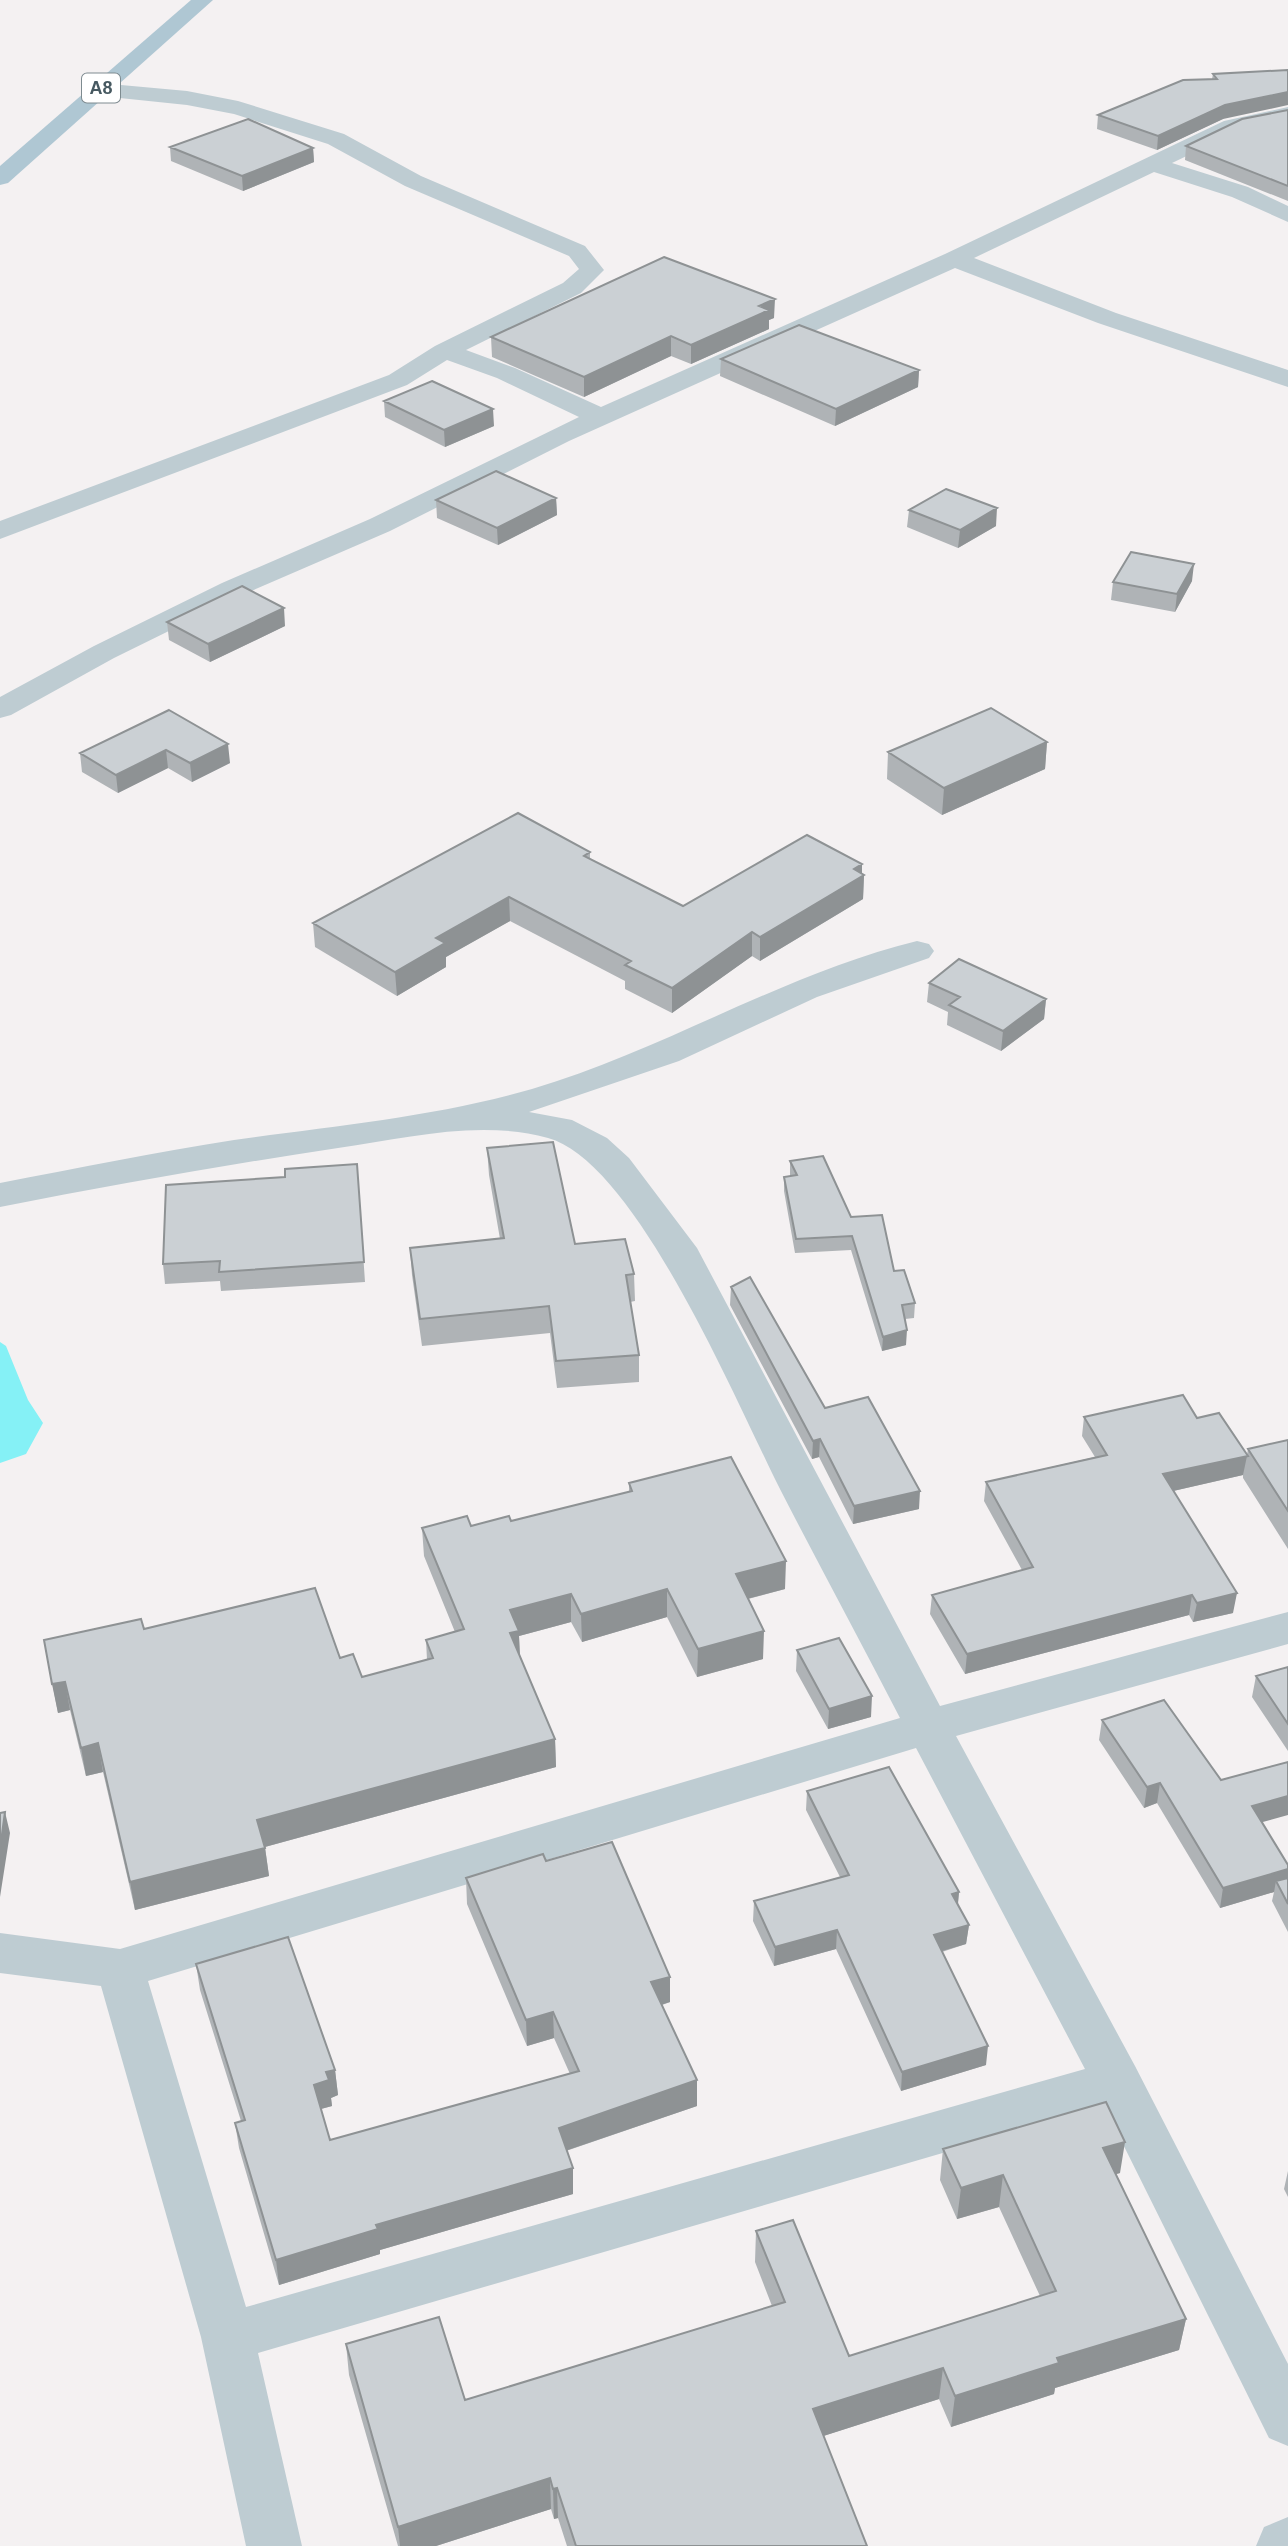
<svg xmlns="http://www.w3.org/2000/svg" width="1288" height="2546" viewBox="0 0 1288 2546" font-family="Helvetica,sans-serif">
	<style>
		.water { fill: #85f1f6 }
		.lines { fill: none; stroke-linecap: round; stroke-linejoin: round }
		.minor { fill: #beccd2; fill-rule: evenodd }
		.major { fill: #afc7d3; fill-rule: evenodd }
		.wall { fill: #afb3b6 }
		.shaded-wall { fill: #8e9294 }
		.building { fill: #cbd0d4; stroke: #8e9294; stroke-width: 2 }
		.labels { text-anchor: middle; dominant-baseline: central; stroke-width: 7; stroke-linejoin: round; paint-order: stroke }
		.shield { fill: #fff; stroke: #7e8b90; stroke-width: 2 }
		.shield-label { font-size: 18px; font-weight: bold; fill: #475961 }
	</style>
	<rect width="100%" height="100%" fill="#f4f1f2"/>
	<path class="water" d="M 0,1342 L 6,1346 L 28,1400 L 43,1423 L 26,1454 L 0,1463 Z"/>
	<g class="lines">
		<path class="minor" d="M 99,83 L 187,91 L 238,101 L 344,134 L 421,176 L 585,246 L 604,270 L 581,293 L 466,350 L 515,368 L 601,407 L 945,254 L 1224,121 L 1288,107 L 1288,121 L 1239,131 L 1172,163 L 1248,187 L 1288,206 L 1288,222 L 1232,197 L 1154,172 L 974,258 L 1116,313 L 1288,370 L 1288,387 L 1098,323 L 955,268 L 569,441 L 390,531 L 242,595 L 114,658 L 11,715 L 0,718 L 0,697 L 94,646 L 222,583 L 370,519 L 579,417 L 497,378 L 447,360 L 407,385 L 0,539 L 0,521 L 389,375 L 435,346 L 563,283 L 579,269 L 569,256 L 405,186 L 328,144 L 234,114 L 187,105 L 91,95 L 88,90 Z
			M 917,941 L 929,944 L 934,951 L 929,958 L 817,997 L 679,1061 L 529,1112 L 572,1120 L 607,1138 L 629,1158 L 697,1248 L 940,1706 L 1288,1612 L 1288,1644 L 956,1736 L 1135,2066 L 1288,2364 L 1288,2446 L 1269,2438 L 1104,2106 L 258,2353 L 302,2546 L 246,2546 L 201,2337 L 101,1986 L 0,1973 L 0,1933 L 120,1949 L 900,1718 C 861,1642 820,1567 781,1491 C 739,1409 637,1162 548,1138 C 479,1119 408,1138 338,1148 C 225,1165 113,1185 0,1207 L 0,1183 C 78,1168 156,1152 234,1140 C 334,1126 435,1117 532,1089 C 664,1050 783,974 917,941 ZM 916,1748 L 1085,2069 L 246,2307 L 148,1981 Z
			M 1288,2517 L 1288,2546 L 1256,2546 L 1264,2527 Z"/>
		<path class="major" d="M 191,0 L 213,0 L 8,183 L 0,185 L 0,166 Z"/>
	</g>
	<path class="wall" d="M 1288,70 L 1223,119 L 1157,150 L 1097,129 L 1098,115 L 1212,79 L 1213,74 Z
		M 1288,110 L 1288,201 L 1185,160 L 1186,146 Z
		M 170,147 L 313,148 L 314,162 L 243,191 L 171,161 Z
		M 774,318 L 769,320 L 769,329 L 691,364 L 671,356 L 584,397 L 492,357 L 491,337 Z
		M 721,359 L 919,370 L 918,387 L 835,426 L 720,376 Z
		M 384,401 L 494,426 L 445,447 L 385,417 Z
		M 556,498 L 557,515 L 498,545 L 437,518 L 436,500 Z
		M 909,510 L 996,526 L 958,548 L 907,527 Z
		M 1192,581 L 1175,612 L 1111,600 L 1113,582 Z
		M 167,622 L 285,626 L 210,662 L 169,640 Z
		M 169,710 L 230,763 L 192,782 L 168,768 L 118,793 L 82,772 L 80,753 Z
		M 1047,742 L 1045,769 L 942,815 L 887,779 L 888,752 Z
		M 590,852 L 590,859 L 683,906 L 862,864 L 862,874 L 864,875 L 863,899 L 760,961 L 752,956 L 672,1013 L 625,989 L 625,981 L 510,921 L 446,957 L 446,967 L 397,996 L 315,947 L 313,923 Z
		M 929,983 L 1046,999 L 1044,1019 L 1001,1051 L 947,1025 L 948,1012 L 927,1002 Z
		M 487,1148 L 575,1244 L 634,1274 L 635,1301 L 630,1302 L 639,1355 L 639,1382 L 557,1388 L 550,1333 L 422,1346 L 412,1275 L 410,1248 L 500,1239 L 489,1175 Z
		M 790,1161 L 851,1217 L 894,1271 L 915,1303 L 914,1318 L 905,1319 L 906,1345 L 882,1351 L 851,1250 L 795,1253 L 784,1191 L 784,1177 L 790,1176 Z
		M 357,1164 L 365,1282 L 221,1291 L 220,1281 L 165,1284 L 163,1264 Z
		M 731,1287 L 825,1408 L 919,1509 L 853,1524 L 819,1457 L 812,1459 L 730,1305 Z
		M 1084,1417 L 1197,1418 L 1247,1455 L 1248,1449 L 1288,1440 L 1288,1549 L 1243,1478 L 1243,1475 L 1173,1491 L 1233,1613 L 1193,1622 L 1189,1615 L 965,1674 L 930,1614 L 932,1595 L 1022,1570 L 984,1501 L 986,1482 L 1095,1457 L 1082,1436 Z
		M 629,1483 L 785,1589 L 748,1599 L 763,1659 L 697,1677 L 667,1617 L 582,1642 L 571,1622 L 519,1636 L 520,1656 L 555,1739 L 556,1767 L 265,1847 L 269,1876 L 135,1910 L 103,1772 L 86,1776 L 70,1710 L 58,1713 L 44,1640 L 144,1629 L 340,1658 L 362,1677 L 427,1660 L 426,1640 L 455,1632 L 424,1556 L 422,1528 L 471,1526 L 511,1521 L 629,1492 Z
		M 797,1650 L 871,1717 L 828,1729 L 796,1671 Z
		M 1288,1667 L 1288,1751 L 1252,1697 L 1256,1676 Z
		M 1102,1720 L 1221,1780 L 1262,1822 L 1288,1865 L 1288,1932 L 1272,1901 L 1274,1892 L 1220,1908 L 1157,1803 L 1144,1808 L 1099,1740 Z
		M 807,1791 L 959,1892 L 958,1905 L 969,1925 L 966,1944 L 942,1952 L 986,2065 L 901,2091 L 836,1949 L 774,1966 L 753,1921 L 754,1901 L 840,1877 L 806,1810 Z
		M 546,1861 L 670,2002 L 662,2005 L 697,2106 L 566,2151 L 573,2168 L 573,2194 L 380,2250 L 380,2254 L 279,2285 L 239,2148 L 235,2123 L 241,2121 L 200,1990 L 196,1964 L 335,2070 L 338,2095 L 331,2098 L 332,2106 L 321,2109 L 330,2140 L 570,2074 L 554,2038 L 527,2046 L 467,1904 L 466,1878 Z
		M 943,2149 L 1120,2173 L 1116,2174 L 1186,2319 L 1179,2350 L 1055,2388 L 1054,2394 L 951,2427 L 939,2399 L 823,2436 L 867,2546 L 567,2546 L 558,2518 L 554,2519 L 551,2509 L 436,2546 L 398,2546 L 349,2375 L 346,2344 L 465,2400 L 772,2306 L 755,2262 L 756,2231 L 849,2356 L 1040,2296 L 999,2207 L 957,2219 L 940,2180 Z
		M 1288,2171 L 1288,2197 L 1284,2189 Z"/>
	<path class="shaded-wall" d="M 1288,92 L 1288,105 L 1223,119 L 1157,150 L 1158,136 L 1225,105 Z
		M 313,148 L 314,162 L 243,191 L 242,176 Z
		M 775,299 L 774,318 L 769,320 L 769,329 L 691,364 L 691,345 L 759,306 Z
		M 671,336 L 671,356 L 584,397 L 584,377 Z
		M 919,370 L 918,387 L 835,426 L 836,409 Z
		M 493,409 L 494,426 L 445,447 L 444,430 Z
		M 556,498 L 557,515 L 498,545 L 497,528 Z
		M 997,508 L 996,526 L 958,548 L 960,530 Z
		M 1194,564 L 1192,581 L 1175,612 L 1177,594 Z
		M 284,608 L 285,626 L 210,662 L 208,644 Z
		M 1047,742 L 1045,769 L 942,815 L 944,788 Z
		M 228,744 L 230,763 L 192,782 L 190,763 Z
		M 166,750 L 168,768 L 118,793 L 116,775 Z
		M 862,864 L 862,876 L 864,875 L 863,899 L 760,961 L 760,937 Z
		M 509,897 L 510,921 L 446,957 L 446,967 L 397,996 L 395,972 L 436,938 Z
		M 752,932 L 752,956 L 672,1013 L 672,988 Z
		M 1046,999 L 1044,1019 L 1001,1051 L 1003,1031 Z
		M 907,1330 L 906,1345 L 882,1351 L 883,1337 Z
		M 820,1439 L 819,1457 L 812,1459 L 813,1441 Z
		M 1247,1456 L 1243,1475 L 1160,1494 L 1163,1474 Z
		M 920,1491 L 919,1509 L 853,1524 L 854,1506 Z
		M 786,1561 L 785,1589 L 735,1602 L 736,1574 Z
		M 667,1589 L 667,1617 L 582,1642 L 581,1614 Z
		M 1237,1593 L 1233,1613 L 1193,1622 L 1197,1603 Z
		M 571,1594 L 571,1622 L 519,1636 L 520,1659 L 511,1661 L 510,1610 Z
		M 1192,1595 L 1189,1615 L 965,1674 L 967,1654 Z
		M 764,1631 L 763,1659 L 697,1677 L 698,1649 Z
		M 65,1682 L 70,1710 L 58,1713 L 52,1684 Z
		M 872,1696 L 871,1717 L 828,1729 L 829,1709 Z
		M 555,1739 L 556,1767 L 261,1848 L 257,1820 Z
		M 98,1743 L 103,1772 L 86,1776 L 81,1748 Z
		M 1160,1783 L 1157,1803 L 1144,1808 L 1147,1787 Z
		M 1288,1796 L 1288,1815 L 1248,1826 L 1252,1806 Z
		M 5,1812 L 10,1833 L 0,1897 L 0,1849 Z
		M 265,1848 L 269,1876 L 135,1910 L 130,1882 Z
		M 1288,1869 L 1288,1878 L 1286,1889 L 1276,1881 L 1274,1892 L 1220,1908 L 1223,1888 Z
		M 959,1892 L 957,1911 L 952,1894 Z
		M 969,1925 L 966,1944 L 932,1954 L 934,1935 Z
		M 837,1930 L 836,1949 L 774,1966 L 775,1947 Z
		M 670,1977 L 670,2002 L 651,2008 L 651,1982 Z
		M 553,2012 L 554,2038 L 527,2046 L 526,2020 Z
		M 988,2046 L 986,2065 L 901,2091 L 902,2072 Z
		M 335,2070 L 338,2095 L 331,2098 L 332,2106 L 317,2110 L 314,2085 L 326,2072 Z
		M 697,2080 L 697,2106 L 559,2153 L 559,2128 Z
		M 1125,2142 L 1120,2173 L 1098,2179 L 1103,2148 Z
		M 573,2168 L 573,2194 L 380,2250 L 380,2254 L 279,2285 L 276,2260 L 376,2225 Z
		M 1003,2175 L 999,2207 L 957,2219 L 961,2188 Z
		M 1186,2319 L 1179,2350 L 1055,2388 L 1054,2394 L 951,2427 L 955,2396 L 1057,2358 Z
		M 943,2368 L 939,2399 L 811,2440 L 813,2409 Z
		M 550,2478 L 551,2509 L 436,2546 L 400,2546 L 398,2527 Z
		M 557,2488 L 558,2518 L 554,2519 L 553,2489 Z"/>
	<path class="building" d="M 1288,70 L 1288,92 L 1225,105 L 1158,136 L 1098,115 L 1183,80 L 1217,79 L 1213,74 Z
		M 1288,110 L 1288,186 L 1186,146 L 1242,119 Z
		M 248,119 L 313,148 L 242,176 L 170,147 Z
		M 664,257 L 775,299 L 759,306 L 769,310 L 691,345 L 671,336 L 584,377 L 491,337 Z
		M 799,325 L 919,370 L 836,409 L 721,359 Z
		M 432,381 L 493,409 L 444,430 L 384,401 Z
		M 496,471 L 556,498 L 497,528 L 436,500 Z
		M 946,489 L 997,508 L 960,530 L 909,510 Z
		M 1131,552 L 1194,564 L 1177,594 L 1113,582 Z
		M 242,586 L 284,608 L 208,644 L 167,622 Z
		M 991,708 L 1047,742 L 944,788 L 888,752 Z
		M 169,710 L 228,744 L 190,763 L 166,750 L 116,775 L 80,753 Z
		M 518,813 L 590,852 L 584,856 L 683,906 L 807,835 L 862,864 L 854,869 L 864,875 L 760,937 L 752,932 L 672,988 L 625,965 L 631,961 L 509,897 L 436,938 L 445,943 L 395,972 L 313,923 Z
		M 959,959 L 1046,999 L 1003,1031 L 949,1005 L 960,997 L 929,983 Z
		M 553,1142 L 575,1244 L 625,1239 L 634,1274 L 626,1275 L 639,1355 L 556,1361 L 549,1306 L 420,1319 L 410,1248 L 504,1238 L 487,1148 Z
		M 823,1156 L 851,1217 L 882,1215 L 894,1271 L 904,1270 L 915,1303 L 902,1305 L 907,1330 L 883,1337 L 852,1236 L 796,1239 L 784,1177 L 797,1175 L 790,1161 Z
		M 357,1164 L 364,1262 L 219,1272 L 220,1261 L 163,1264 L 166,1185 L 285,1177 L 285,1169 Z
		M 750,1277 L 825,1408 L 868,1397 L 920,1491 L 854,1506 L 820,1439 L 813,1441 L 731,1287 Z
		M 1183,1395 L 1197,1418 L 1219,1413 L 1248,1456 L 1163,1474 L 1237,1593 L 1197,1603 L 1192,1595 L 967,1654 L 932,1595 L 1033,1567 L 986,1482 L 1107,1455 L 1084,1417 Z
		M 1288,1440 L 1288,1511 L 1248,1449 Z
		M 731,1457 L 786,1561 L 736,1574 L 764,1631 L 698,1649 L 667,1589 L 581,1614 L 571,1594 L 510,1610 L 519,1631 L 510,1633 L 555,1739 L 257,1820 L 265,1848 L 130,1882 L 98,1743 L 81,1748 L 65,1682 L 52,1684 L 44,1640 L 141,1619 L 144,1629 L 315,1588 L 340,1658 L 353,1654 L 362,1677 L 433,1658 L 426,1640 L 464,1629 L 422,1528 L 467,1516 L 471,1526 L 509,1516 L 511,1521 L 632,1491 L 629,1483 Z
		M 839,1638 L 872,1696 L 829,1709 L 797,1650 Z
		M 1288,1667 L 1288,1724 L 1256,1676 Z
		M 1164,1700 L 1221,1780 L 1288,1762 L 1288,1796 L 1252,1806 L 1288,1865 L 1288,1869 L 1223,1888 L 1160,1783 L 1147,1787 L 1102,1720 Z
		M 889,1767 L 959,1892 L 952,1894 L 969,1925 L 934,1935 L 988,2046 L 902,2072 L 837,1930 L 775,1947 L 754,1901 L 849,1875 L 807,1791 Z
		M 5,1812 L 0,1849 L 0,1813 Z
		M 612,1842 L 670,1977 L 651,1982 L 697,2080 L 559,2128 L 573,2168 L 376,2225 L 378,2229 L 276,2260 L 235,2123 L 245,2120 L 196,1964 L 288,1937 L 335,2070 L 326,2072 L 329,2080 L 314,2085 L 330,2140 L 579,2071 L 553,2012 L 526,2020 L 466,1878 L 543,1854 L 546,1861 Z
		M 1288,1878 L 1288,1904 L 1276,1881 Z
		M 1106,2102 L 1125,2142 L 1103,2148 L 1186,2319 L 1057,2358 L 1059,2363 L 955,2396 L 943,2368 L 813,2409 L 867,2546 L 576,2546 L 557,2488 L 553,2489 L 550,2478 L 398,2527 L 346,2344 L 439,2317 L 465,2400 L 785,2302 L 756,2231 L 793,2220 L 849,2356 L 1056,2291 L 1003,2175 L 961,2188 L 943,2149 Z"/>
	<g class="labels">
		<rect class="shield" x="82" y="73.5" width="38" height="29" rx="5"/>
		<g class="shield-label">
			<text x="101" y="88">A8</text>
		</g>
	</g>
</svg>
